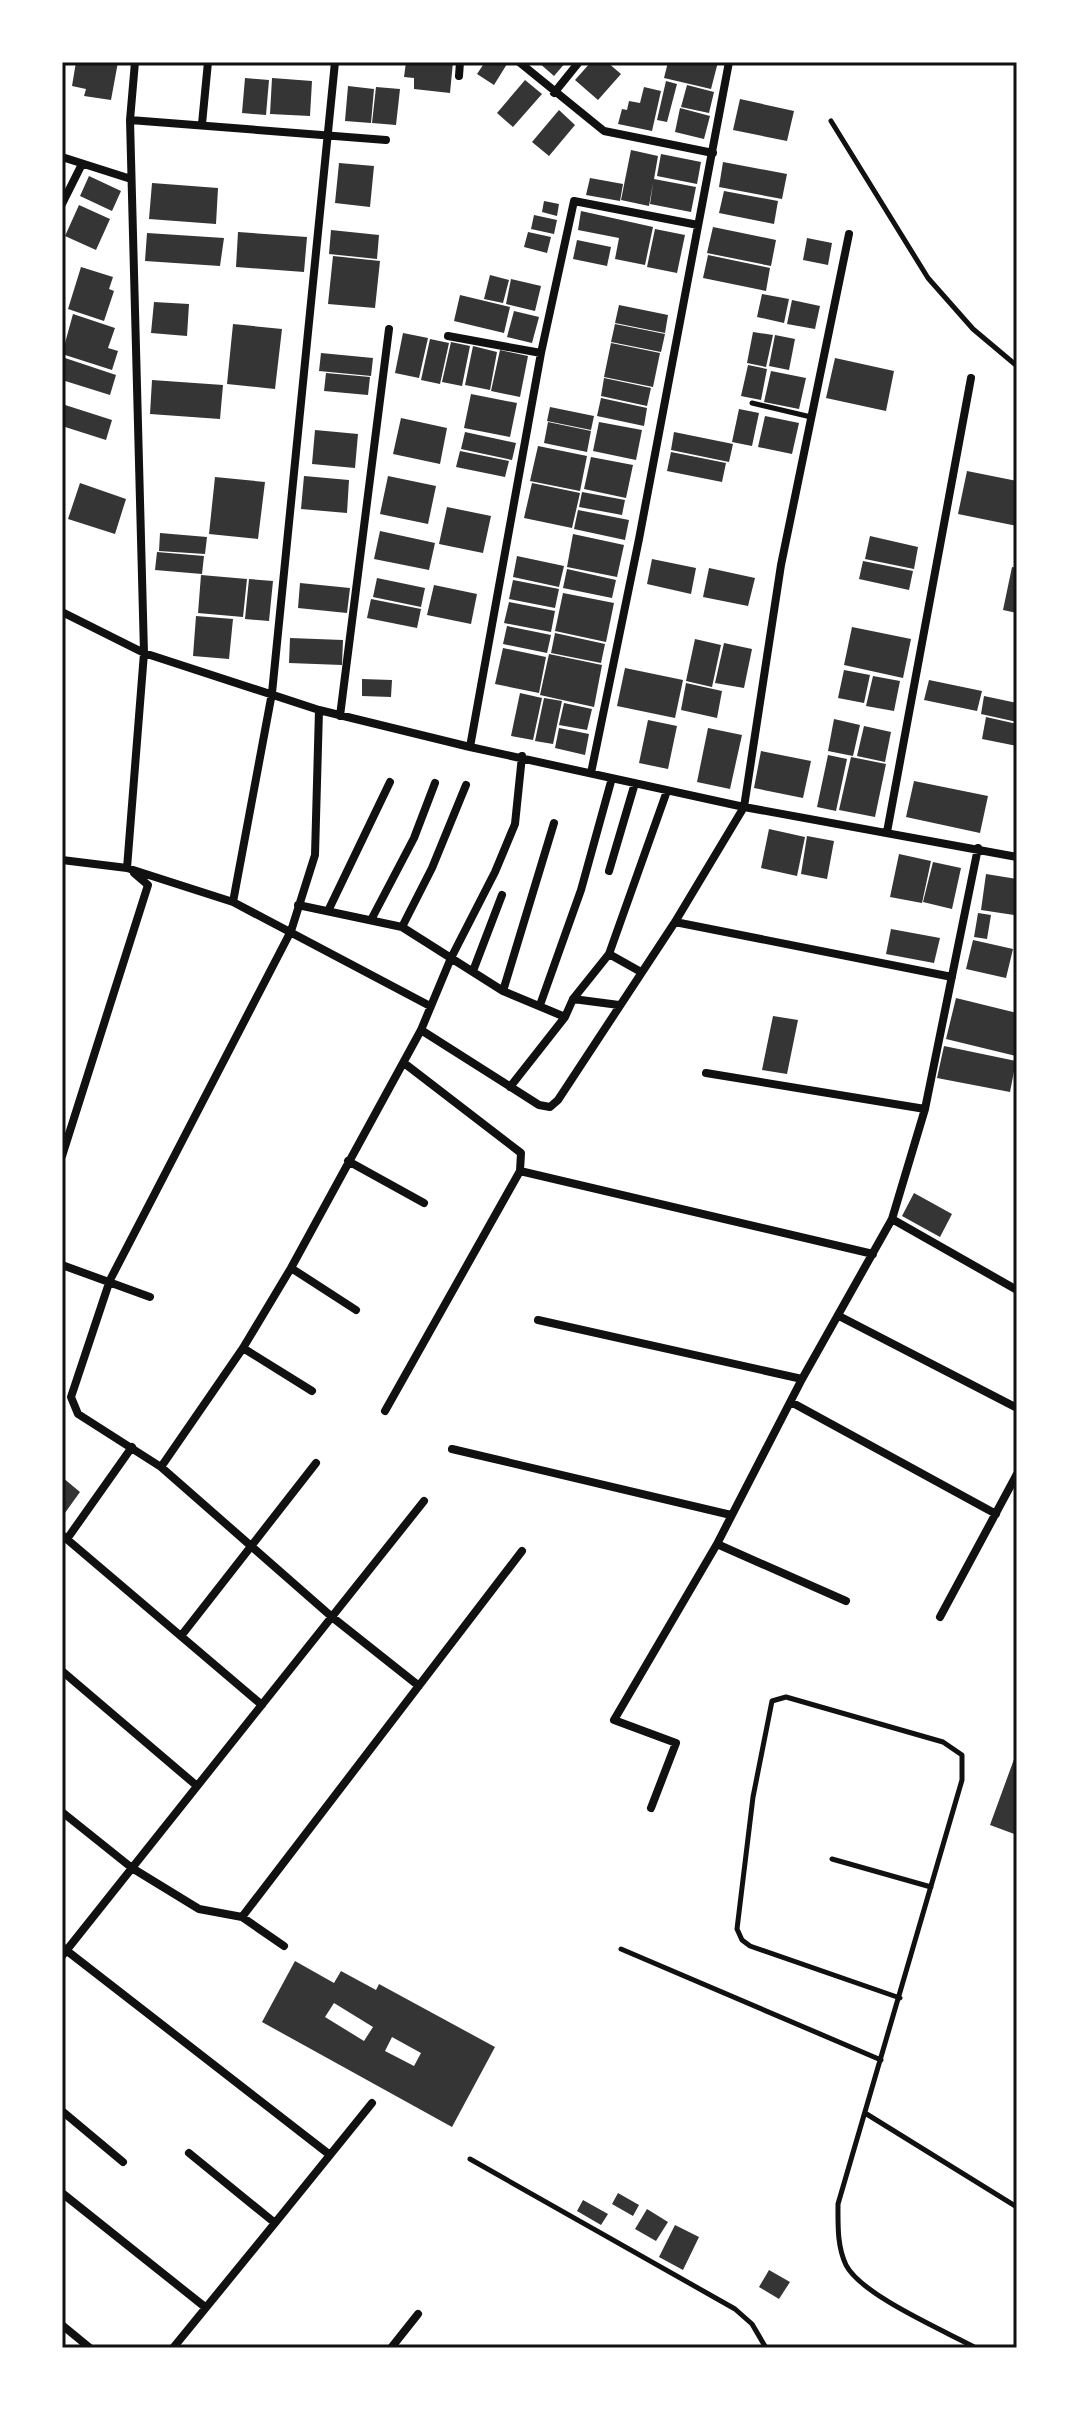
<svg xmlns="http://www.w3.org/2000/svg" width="1079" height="2410" viewBox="0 0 1079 2410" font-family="Rubik,sans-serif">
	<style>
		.building { fill: #353535; fill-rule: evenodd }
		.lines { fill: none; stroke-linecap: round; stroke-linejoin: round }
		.service { stroke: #111; stroke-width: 5 }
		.minor { stroke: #111; stroke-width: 8 }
		.neatline { fill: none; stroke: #111; stroke-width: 3 }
	</style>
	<rect width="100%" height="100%" fill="#fff"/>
	<path class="building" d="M 76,62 L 118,62 L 111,100 L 84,96 L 86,89 L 72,86 Z
		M 406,62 L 453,62 L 450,93 L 414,89 L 414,78 L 404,77 Z
		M 485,62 L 507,64 L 494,85 L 477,74 Z
		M 538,62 L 566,62 L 554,76 Z
		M 591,62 L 607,62 L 621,74 L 598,100 L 575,80 Z
		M 668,62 L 718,62 L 711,89 L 664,78 Z
		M 245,78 L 269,80 L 266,115 L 242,113 Z
		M 272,78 L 312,81 L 310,116 L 270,114 Z
		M 525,80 L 542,94 L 513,127 L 497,113 Z
		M 666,81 L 677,84 L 667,122 L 657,120 Z
		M 687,85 L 714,92 L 709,113 L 681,107 Z
		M 348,86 L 374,89 L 371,123 L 345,121 Z
		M 376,87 L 400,89 L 396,125 L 372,123 Z
		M 644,87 L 661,91 L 652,131 L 618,124 L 622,109 L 627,110 L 629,101 L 640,103 Z
		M 740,99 L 794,111 L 787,141 L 733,130 Z
		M 680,108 L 710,116 L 704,139 L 675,132 Z
		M 559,110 L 575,125 L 549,156 L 532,142 Z
		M 631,150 L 658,156 L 654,179 L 696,187 L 691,212 L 650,204 L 653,183 L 649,206 L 621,200 Z
		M 661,154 L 701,162 L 697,184 L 657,176 Z
		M 723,162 L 787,174 L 782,199 L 719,187 Z
		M 339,163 L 374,166 L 370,207 L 335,203 Z
		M 89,176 L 121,191 L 112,211 L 80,196 Z
		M 590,178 L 623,184 L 620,201 L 586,195 Z
		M 152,183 L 218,188 L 216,224 L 149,219 Z
		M 724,191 L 778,201 L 774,224 L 719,213 Z
		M 544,201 L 559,204 L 557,216 L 542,212 Z
		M 79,205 L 110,219 L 96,250 L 65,236 Z
		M 581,211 L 653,227 L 645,265 L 615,259 L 619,238 L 578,230 Z
		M 534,215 L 557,220 L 554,234 L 531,229 Z
		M 713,227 L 776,240 L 771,266 L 707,253 Z
		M 655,229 L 685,235 L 677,273 L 647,267 Z
		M 331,230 L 379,235 L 377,259 L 329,254 Z
		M 238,232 L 307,237 L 304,272 L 236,267 Z
		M 528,232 L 551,237 L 547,253 L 524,247 Z
		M 147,233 L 224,238 L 220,266 L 145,261 Z
		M 807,238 L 832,243 L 828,265 L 803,260 Z
		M 577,240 L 611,247 L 607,266 L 573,259 Z
		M 708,255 L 770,268 L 766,291 L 703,278 Z
		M 333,256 L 380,261 L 375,308 L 328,304 Z
		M 81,267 L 113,277 L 109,289 L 114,291 L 104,321 L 68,309 Z
		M 490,275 L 509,280 L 503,303 L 484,299 Z
		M 511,279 L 541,286 L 535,311 L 506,304 Z
		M 762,294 L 789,299 L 784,323 L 757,317 Z
		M 460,295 L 510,307 L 504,333 L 454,321 Z
		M 792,300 L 820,306 L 815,329 L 787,324 Z
		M 154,302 L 189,304 L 187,336 L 151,333 Z
		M 619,305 L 668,315 L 665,333 L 615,323 Z
		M 514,311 L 539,317 L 532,343 L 507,337 Z
		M 73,314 L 115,328 L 108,348 L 118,351 L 112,370 L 62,354 Z
		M 233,324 L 282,329 L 275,389 L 227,384 Z
		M 615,324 L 665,334 L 661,352 L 611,342 Z
		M 753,332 L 773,335 L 766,367 L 747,363 Z
		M 403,333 L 428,338 L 419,378 L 395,373 Z
		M 775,335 L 795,339 L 789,370 L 769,366 Z
		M 430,339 L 449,343 L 440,384 L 421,380 Z
		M 451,342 L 470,346 L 462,386 L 442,382 Z
		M 611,343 L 660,353 L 653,387 L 604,377 Z
		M 473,346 L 497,352 L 490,390 L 465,385 Z
		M 500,350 L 528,356 L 520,397 L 491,391 Z
		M 321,353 L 373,358 L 371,376 L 319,371 Z
		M 62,357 L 116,375 L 110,395 L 62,380 Z
		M 835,358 L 894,371 L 886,411 L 826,398 Z
		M 748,365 L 767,369 L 761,400 L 741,396 Z
		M 771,371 L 806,378 L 799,409 L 764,402 Z
		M 326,373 L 370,377 L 368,395 L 324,391 Z
		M 604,378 L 651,388 L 647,406 L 601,396 Z
		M 152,380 L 223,385 L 220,419 L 150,414 Z
		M 471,394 L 517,403 L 510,437 L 464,428 Z
		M 601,398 L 647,408 L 644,426 L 597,416 Z
		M 62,404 L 112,420 L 106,440 L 62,426 Z
		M 550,407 L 594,416 L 591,430 L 547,421 Z
		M 739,409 L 759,413 L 752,446 L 732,442 Z
		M 765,416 L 799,423 L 792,454 L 758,447 Z
		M 401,418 L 447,428 L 440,464 L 393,454 Z
		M 548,422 L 591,431 L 587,452 L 544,443 Z
		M 599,422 L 642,430 L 636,460 L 593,451 Z
		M 315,430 L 358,434 L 355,468 L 312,464 Z
		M 465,432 L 516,443 L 512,460 L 461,449 Z
		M 674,432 L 733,444 L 729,462 L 671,450 Z
		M 538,446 L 587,456 L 580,491 L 530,481 Z
		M 460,451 L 509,461 L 505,477 L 456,467 Z
		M 671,452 L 726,463 L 722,482 L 667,471 Z
		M 591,457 L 633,465 L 626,498 L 584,489 Z
		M 967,471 L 1017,481 L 1017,526 L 958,514 Z
		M 304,476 L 349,480 L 347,513 L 301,509 Z
		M 388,476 L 436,486 L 428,524 L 380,514 Z
		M 215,477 L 265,482 L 258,539 L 209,534 Z
		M 80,483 L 126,499 L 115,534 L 68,519 Z
		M 532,483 L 580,493 L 572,528 L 524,518 Z
		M 582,492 L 625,500 L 622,515 L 579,507 Z
		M 447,507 L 491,516 L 483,553 L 439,544 Z
		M 578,510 L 629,520 L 625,540 L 574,529 Z
		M 380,531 L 435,543 L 429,570 L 374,559 Z
		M 160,533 L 207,537 L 205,554 L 159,551 Z
		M 573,534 L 624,545 L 617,577 L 567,567 Z
		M 870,536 L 918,547 L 914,569 L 865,559 Z
		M 157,552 L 204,556 L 202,574 L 155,570 Z
		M 517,556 L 564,566 L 559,587 L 513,577 Z
		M 652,559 L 696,568 L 691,594 L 647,584 Z
		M 863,561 L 913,571 L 909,590 L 859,579 Z
		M 1012,567 L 1017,568 L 1017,613 L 1003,610 Z
		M 709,568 L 755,578 L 748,606 L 703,597 Z
		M 567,569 L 616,580 L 612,598 L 563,588 Z
		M 201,575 L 247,579 L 243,617 L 198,613 Z
		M 377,578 L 425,588 L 421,607 L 373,597 Z
		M 249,579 L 273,581 L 269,621 L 245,619 Z
		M 513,580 L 559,589 L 555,608 L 509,599 Z
		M 300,583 L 350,588 L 347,613 L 298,608 Z
		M 434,585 L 477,594 L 471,624 L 427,615 Z
		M 563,593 L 614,603 L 606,642 L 555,631 Z
		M 371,599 L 421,609 L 417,628 L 367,618 Z
		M 509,602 L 555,611 L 551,632 L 504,623 Z
		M 196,616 L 233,619 L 229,659 L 193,656 Z
		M 507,626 L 551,635 L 547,653 L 503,644 Z
		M 852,627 L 911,639 L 903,678 L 844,665 Z
		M 555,633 L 605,644 L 601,663 L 551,653 Z
		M 290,638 L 343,640 L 342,665 L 289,663 Z
		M 695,639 L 721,645 L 712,687 L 686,681 Z
		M 724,643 L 752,649 L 744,688 L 715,683 Z
		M 503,648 L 546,657 L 539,693 L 495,684 Z
		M 549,654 L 602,665 L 594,707 L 540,695 Z
		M 625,668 L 683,680 L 675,718 L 617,706 Z
		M 844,670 L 870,675 L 864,703 L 838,698 Z
		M 873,676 L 900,681 L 894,711 L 866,706 Z
		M 362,679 L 392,680 L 391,697 L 362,696 Z
		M 929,680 L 982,691 L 977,711 L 924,700 Z
		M 686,683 L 722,691 L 717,718 L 681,710 Z
		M 520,693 L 542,698 L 533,740 L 511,736 Z
		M 984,696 L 1017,703 L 1017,722 L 981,714 Z
		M 544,698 L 562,701 L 553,744 L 535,741 Z
		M 564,703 L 592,709 L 587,730 L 559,725 Z
		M 986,717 L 1017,724 L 1017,746 L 982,739 Z
		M 834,719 L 860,725 L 853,756 L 828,751 Z
		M 648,720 L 677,726 L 668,769 L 639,763 Z
		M 864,726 L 891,732 L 885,762 L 857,756 Z
		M 559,728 L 589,734 L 585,755 L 555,748 Z
		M 708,728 L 742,735 L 730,789 L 697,782 Z
		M 761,751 L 811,761 L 803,798 L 754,788 Z
		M 828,755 L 847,759 L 836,811 L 817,807 Z
		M 851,757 L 886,764 L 875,817 L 839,810 Z
		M 914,781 L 988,796 L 980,833 L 906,817 Z
		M 769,829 L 805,837 L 797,876 L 761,868 Z
		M 807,836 L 834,841 L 827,879 L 801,874 Z
		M 899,854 L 931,861 L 922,903 L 890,897 Z
		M 933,862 L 961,868 L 952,909 L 923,902 Z
		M 986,874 L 1017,879 L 1014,915 L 981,910 Z
		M 978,913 L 991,915 L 987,939 L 974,937 Z
		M 891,929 L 940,938 L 934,963 L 886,954 Z
		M 973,940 L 1013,949 L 1006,978 L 966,969 Z
		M 956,998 L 1017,1013 L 1016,1056 L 946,1039 Z
		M 773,1016 L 798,1020 L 787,1074 L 762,1070 Z
		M 944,1046 L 1016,1061 L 1010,1092 L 937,1078 Z
		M 914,1193 L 952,1214 L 940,1237 L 902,1216 Z
		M 62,1477 L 80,1492 L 62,1517 Z
		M 1017,1751 L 1017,1835 L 990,1825 Z
		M 295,1961 L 334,1983 L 341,1971 L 376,1990 L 379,1984 L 495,2047 L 452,2127 L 262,2022 ZM 334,2003 L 373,2027 L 364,2041 L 325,2017 ZM 392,2037 L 421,2053 L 414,2066 L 385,2051 Z
		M 618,2193 L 639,2205 L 633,2216 L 612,2204 Z
		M 583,2200 L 608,2214 L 601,2225 L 577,2211 Z
		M 647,2209 L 668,2222 L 656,2241 L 635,2229 Z
		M 675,2225 L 699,2237 L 683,2270 L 659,2257 Z
		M 769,2270 L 790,2282 L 779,2299 L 759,2287 Z"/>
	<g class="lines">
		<path class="service" d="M 831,121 L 928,278 L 973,329 L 1017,366
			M 752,403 L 811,417
			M 832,1859 L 931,1887
			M 621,1949 L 881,2060
			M 900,1998 L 750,1946 L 742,1940 L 737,1929 L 753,1797 L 772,1701 L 786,1697 L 943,1742 L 962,1755 L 962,1780 L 838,2204 C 838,2225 837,2246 846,2265 C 861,2295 945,2331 976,2348
			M 865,2113 L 1017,2207
			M 470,2159 L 735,2309 L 752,2324 L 766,2348"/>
		<path class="minor" d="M 519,62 L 604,131 L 713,153
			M 459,76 L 460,62
			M 554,93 L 579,62
			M 130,120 L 386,140
			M 202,124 L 208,62
			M 62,157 L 131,179
			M 62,204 L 82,164
			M 448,336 L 541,353
			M 62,612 L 144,653 L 319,710 L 470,747 L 744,807 L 1017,857
			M 319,710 L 315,855 L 291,931 L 110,1280 L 71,1397 L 78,1414 L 161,1467 L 332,1617 L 419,1686
			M 340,716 L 389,329
			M 470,747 L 541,353 L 574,201 L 698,225
			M 591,773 L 639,539 L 729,62
			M 887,832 L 971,378
			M 62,860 L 127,868 L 233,902 L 430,1006
			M 127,868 L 144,653 L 130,120 L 135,62
			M 609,871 L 635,783
			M 233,902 L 272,693 L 335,62
			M 298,905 L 402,927 L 503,991 L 565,1017
			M 328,911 L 390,782
			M 371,920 L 414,838 L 435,783
			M 675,922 L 952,977
			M 402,927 L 432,868 L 466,785
			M 609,954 L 641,972
			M 473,971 L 502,895
			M 503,991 L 554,823
			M 573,999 L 619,1005
			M 540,1005 L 581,890 L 612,778
			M 421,1030 L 539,1105 L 550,1107 L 558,1100 L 675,922 L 744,807 L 781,565 L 849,234
			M 706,1073 L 925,1109
			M 510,1087 L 565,1017 L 573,999 L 609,954 L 667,791
			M 62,1156 L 148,885 L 134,873
			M 348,1161 L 424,1203
			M 520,1171 L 873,1254
			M 892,1219 L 1017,1290
			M 62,1265 L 150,1297
			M 291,1268 L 356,1310
			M 839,1316 L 1017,1408
			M 538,1320 L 802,1379
			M 243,1348 L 312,1391
			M 791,1402 L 996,1514
			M 385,1411 L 520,1171 L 521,1153 L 404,1063
			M 452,1449 L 731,1515
			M 161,1467 L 243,1348 L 291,1268 L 421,1030 L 451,958 L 495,872 L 515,824 L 522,756
			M 62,1535 L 262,1705
			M 67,1539 L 132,1447
			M 846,1601 L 717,1544 L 802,1379 L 892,1219 L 925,1109 L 978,848
			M 940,1617 L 1017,1474
			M 181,1636 L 316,1463
			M 62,1671 L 197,1786
			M 651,1808 L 676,1743 L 614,1720 L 717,1544
			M 62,1812 L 132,1868 L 199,1909 L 242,1917 L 284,1946
			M 242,1917 L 522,1551
			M 62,1947 L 330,2155 L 275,2223
			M 62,1956 L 424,1501
			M 62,2111 L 123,2162
			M 330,2155 L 372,2103
			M 62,2193 L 205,2307
			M 62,2325 L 90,2348
			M 173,2348 L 275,2223 L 189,2153
			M 391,2348 L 418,2314"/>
	</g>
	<rect width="1079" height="2410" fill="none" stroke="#ffffff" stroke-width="128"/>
	<rect x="64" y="64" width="951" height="2282" class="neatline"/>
</svg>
